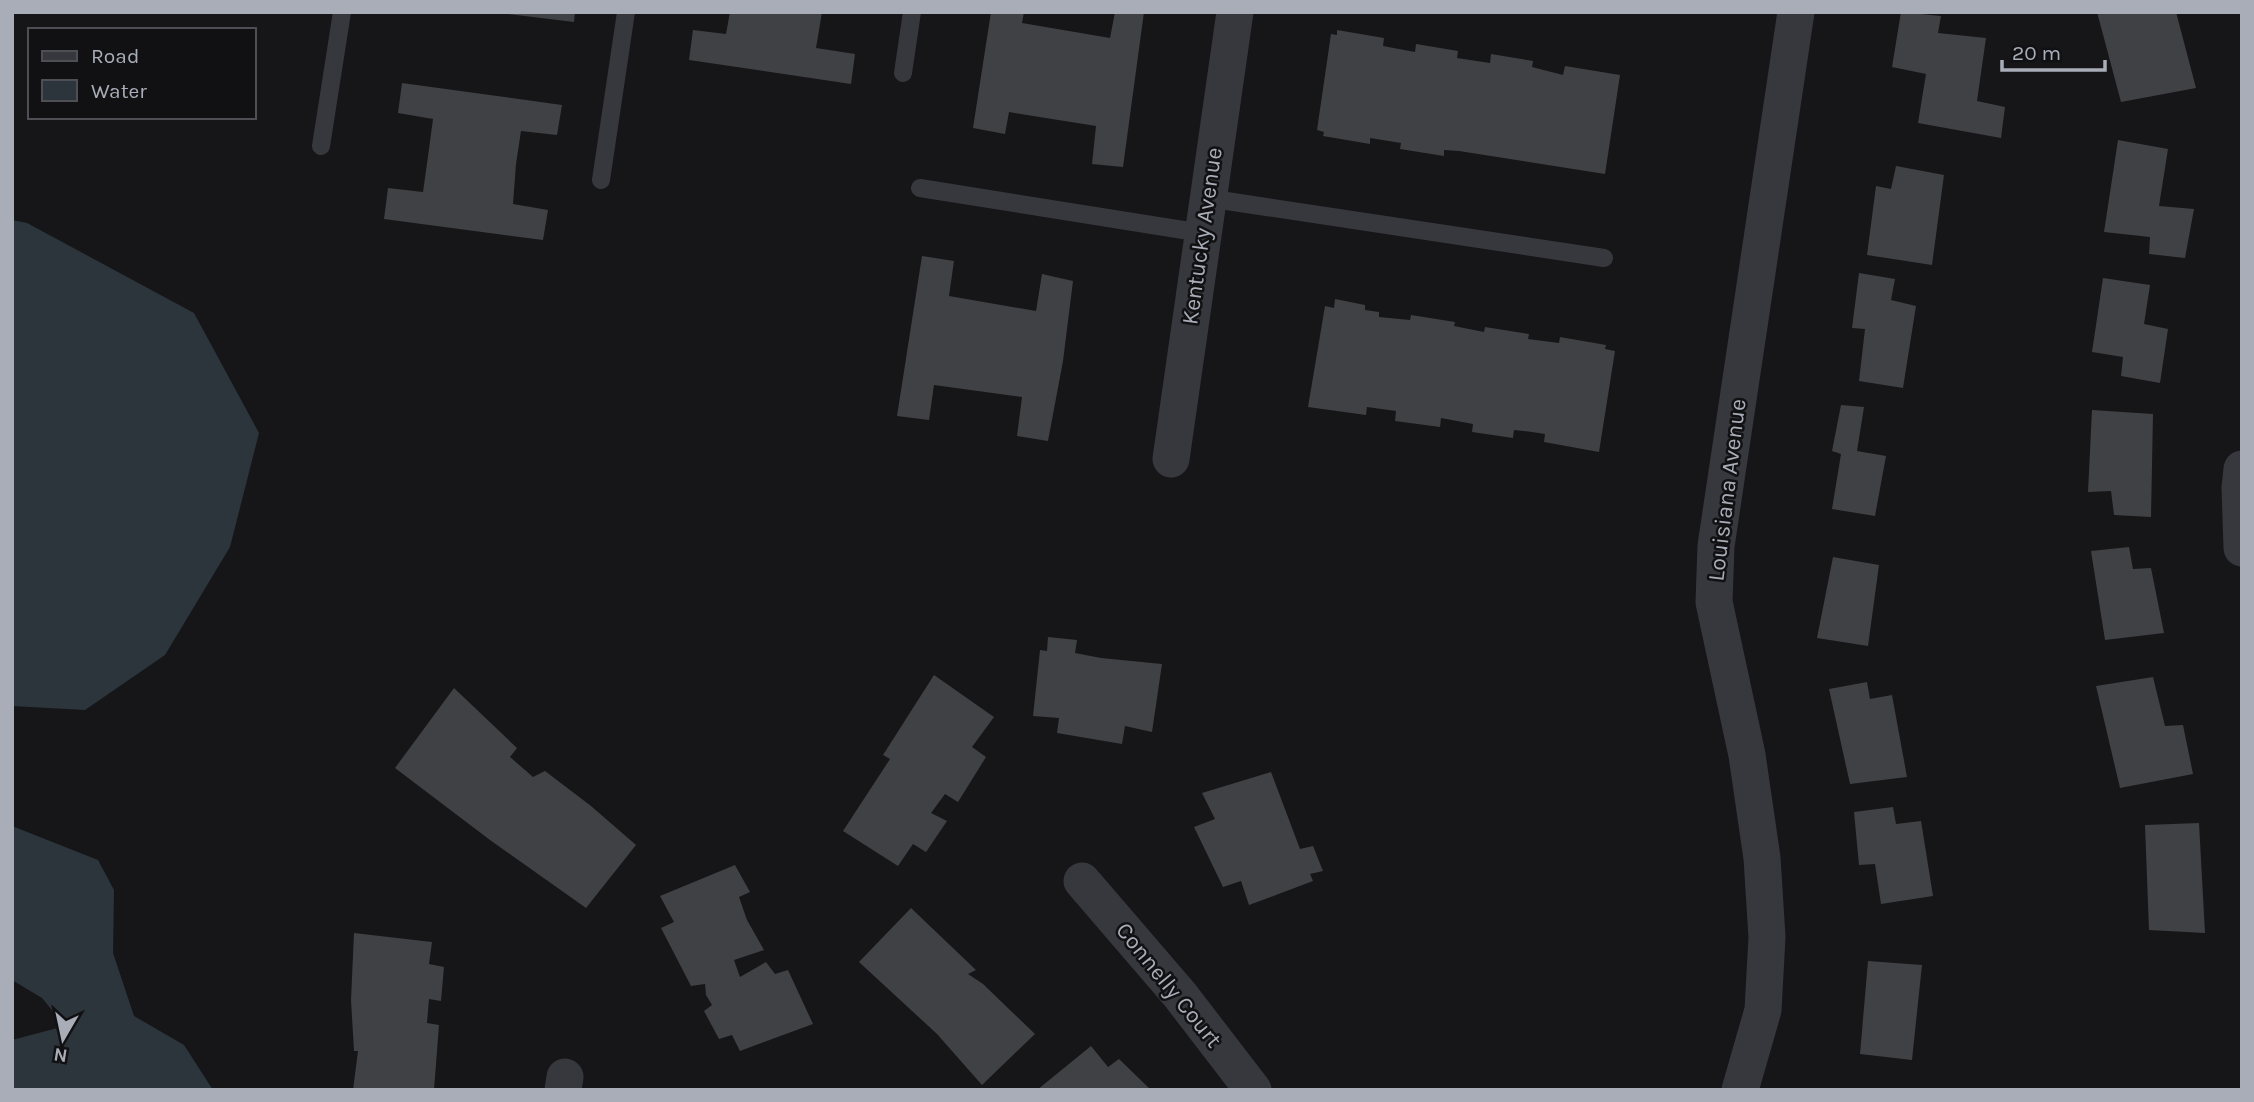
<svg xmlns="http://www.w3.org/2000/svg" width="2254" height="1102" viewBox="0 0 2254 1102" font-family="Karla,sans-serif">
	<style>
		.water { fill: #2c353c }
		.building { fill: #404145 }
		.lines { fill: none; stroke-linecap: round; stroke-linejoin: round }
		.lane { stroke: #37383d; stroke-width: 18 }
		.street { stroke: #37383d; stroke-width: 37 }
		.labels { text-anchor: middle; dominant-baseline: central; stroke-width: 5; stroke-linejoin: round; paint-order: stroke }
		.street-label { font-size: 23px; fill: #a8adb8; stroke: #111113 }
	</style>
	<rect width="100%" height="100%" fill="#161618"/>
	<path class="water" d="M 12,220 L 27,223 L 194,313 L 259,433 L 230,547 L 165,655 L 85,710 L 12,706 Z
		M 12,826 L 98,860 L 114,890 L 113,953 L 134,1016 L 184,1045 L 213,1090 L 12,1090 L 12,1040 L 65,1026 L 42,998 L 12,980 Z"/>
	<path class="building" d="M 507,12 L 575,12 L 574,22 L 507,14 Z
		M 730,12 L 822,12 L 816,48 L 855,54 L 851,84 L 689,60 L 693,30 L 726,34 Z
		M 991,12 L 1024,12 L 1022,23 L 1110,38 L 1115,12 L 1144,12 L 1123,167 L 1092,164 L 1096,126 L 1009,112 L 1005,134 L 973,128 Z
		M 1901,12 L 1941,16 L 1938,33 L 1986,38 L 1977,101 L 2005,107 L 2001,138 L 1918,123 L 1926,74 L 1892,67 Z
		M 2097,12 L 2176,12 L 2196,88 L 2121,102 Z
		M 1337,30 L 1384,38 L 1383,46 L 1415,52 L 1416,44 L 1458,51 L 1457,58 L 1490,63 L 1491,54 L 1533,61 L 1532,67 L 1563,75 L 1565,66 L 1620,75 L 1605,174 L 1459,151 L 1444,150 L 1444,156 L 1400,149 L 1401,143 L 1370,138 L 1370,144 L 1323,136 L 1324,132 L 1317,130 L 1331,34 L 1337,35 Z
		M 402,83 L 562,105 L 557,135 L 521,131 L 516,164 L 513,204 L 548,210 L 543,240 L 384,219 L 388,188 L 423,192 L 429,149 L 433,119 L 398,113 Z
		M 2118,140 L 2168,149 L 2159,206 L 2194,209 L 2185,258 L 2149,254 L 2150,237 L 2104,232 Z
		M 1896,166 L 1944,175 L 1932,265 L 1867,255 L 1876,186 L 1891,189 Z
		M 922,256 L 954,261 L 949,296 L 1036,311 L 1042,274 L 1073,281 L 1063,361 L 1048,441 L 1017,436 L 1022,397 L 934,385 L 929,420 L 897,416 Z
		M 1859,273 L 1895,279 L 1891,300 L 1916,306 L 1903,388 L 1859,381 L 1865,329 L 1852,328 Z
		M 2103,278 L 2150,285 L 2144,324 L 2168,329 L 2160,383 L 2121,376 L 2123,357 L 2092,352 Z
		M 1335,299 L 1365,305 L 1365,310 L 1379,312 L 1379,317 L 1410,320 L 1411,315 L 1455,322 L 1454,326 L 1484,332 L 1485,327 L 1529,334 L 1528,339 L 1559,343 L 1560,337 L 1606,345 L 1605,349 L 1615,351 L 1599,452 L 1544,442 L 1545,434 L 1532,432 L 1514,430 L 1513,438 L 1472,432 L 1473,424 L 1441,418 L 1440,427 L 1395,421 L 1396,411 L 1367,407 L 1366,415 L 1308,407 L 1325,306 L 1334,308 Z
		M 1841,405 L 1864,407 L 1857,451 L 1886,456 L 1875,516 L 1832,509 L 1841,454 L 1832,451 Z
		M 2092,410 L 2153,414 L 2151,517 L 2114,515 L 2111,491 L 2088,492 Z
		M 2129,547 L 2133,569 L 2151,568 L 2164,633 L 2105,640 L 2091,551 Z
		M 1833,557 L 1879,565 L 1868,646 L 1817,638 Z
		M 1048,637 L 1077,640 L 1075,653 L 1101,658 L 1162,664 L 1152,732 L 1125,726 L 1122,744 L 1057,733 L 1059,718 L 1033,716 L 1040,650 L 1047,651 Z
		M 934,675 L 994,717 L 972,747 L 986,757 L 958,802 L 945,794 L 931,813 L 947,821 L 926,852 L 913,844 L 898,866 L 843,831 L 890,759 L 883,755 Z
		M 2153,677 L 2165,726 L 2183,725 L 2193,774 L 2120,788 L 2096,686 Z
		M 1867,682 L 1870,699 L 1892,695 L 1907,777 L 1850,784 L 1829,689 Z
		M 454,688 L 517,748 L 510,757 L 533,777 L 545,771 L 591,806 L 636,845 L 586,908 L 490,840 L 395,768 Z
		M 1271,772 L 1300,849 L 1313,846 L 1323,871 L 1310,874 L 1313,881 L 1249,905 L 1241,881 L 1223,887 L 1194,827 L 1215,819 L 1202,793 Z
		M 1893,807 L 1896,824 L 1921,821 L 1933,896 L 1881,904 L 1875,864 L 1859,865 L 1854,812 Z
		M 2199,823 L 2205,933 L 2149,930 L 2145,825 Z
		M 735,865 L 750,892 L 739,897 L 747,920 L 764,950 L 734,960 L 740,977 L 766,962 L 775,974 L 788,970 L 813,1024 L 740,1051 L 732,1035 L 719,1039 L 704,1011 L 712,1005 L 706,995 L 705,984 L 691,986 L 661,928 L 674,922 L 660,896 Z
		M 911,908 L 976,970 L 968,974 L 983,984 L 1035,1034 L 982,1085 L 937,1034 L 859,962 Z
		M 354,933 L 432,942 L 429,964 L 444,967 L 441,1001 L 429,999 L 427,1023 L 439,1025 L 434,1090 L 422,1088 L 422,1090 L 353,1090 L 358,1051 L 354,1051 L 351,1000 Z
		M 1868,961 L 1922,965 L 1912,1060 L 1860,1054 Z
		M 1091,1046 L 1108,1067 L 1119,1059 L 1151,1090 L 1037,1090 Z"/>
	<g class="lines">
		<path class="lane" d="M 903,73 L 912,12
			M 321,146 L 342,12
			M 601,180 L 626,12
			M 920,188 L 1202,233
			M 1207,198 L 1604,258"/>
		<path class="street" d="M 1171,459 L 1235,12
			M 2242,469 L 2240,488 L 2242,548
			M 1082,881 L 1180,995 L 1253,1090
			M 563,1090 L 565,1077
			M 1740,1090 L 1763,1010 L 1767,937 L 1762,858 L 1747,755 L 1714,602 L 1716,546 L 1796,12"/>
	</g>
	<g class="labels">
		<g class="street-label">
			<text transform="translate(1202 236) rotate(-82)">Kentucky Avenue</text>
			<text transform="translate(1727 490) rotate(-83)">Louisiana Avenue</text>
			<text transform="translate(1169 985) rotate(51)">Connelly Court</text>
		</g>
	</g>
	<rect width="2254" height="1102" fill="none" stroke="#a8adb8" stroke-width="28"/>
	<rect x="28" y="28" width="228" height="91" fill="#111113" stroke="#4d4f55" stroke-width="2"/>
	<rect x="42" y="51" width="35" height="10" fill="#37383d" stroke="#4d4f55" stroke-width="2"/>
	<text x="91" y="63" font-size="21" fill="#a8adb8">Road</text>
	<rect x="42" y="80" width="35" height="21" fill="#2c353c" stroke="#4d4f55" stroke-width="2"/>
	<text x="91" y="98" font-size="21" fill="#a8adb8">Water</text>
	<g transform="translate(63 1039) rotate(189)" stroke="#111113" stroke-width="5" paint-order="stroke">
	<path d="M0-5L12 26L0 18L-12 26Z" fill="#a8adb8"/>
	<text y="-10" font-size="19" font-weight="bold" text-anchor="middle" fill="#a8adb8">N</text>
	</g>
	<path d="M2002 60v10h103v-10" fill="none" stroke="#a8adb8" stroke-width="3.5"/>
	<text x="2012" y="60" font-size="21" fill="#a8adb8" stroke="#111113" stroke-width="5" paint-order="stroke">20 m</text>
</svg>
